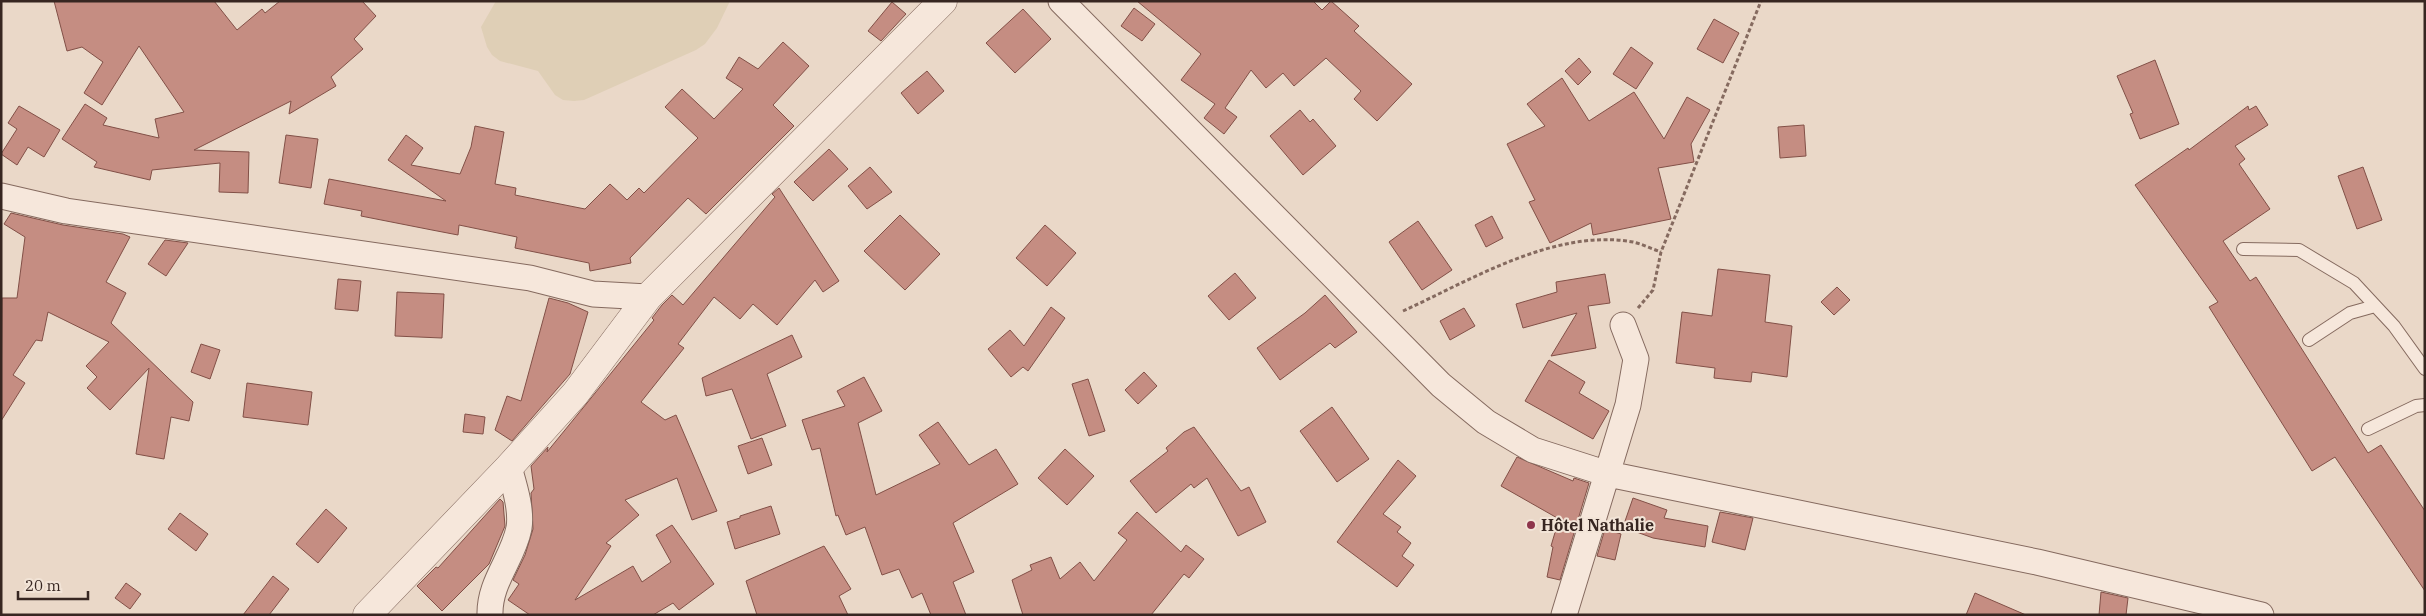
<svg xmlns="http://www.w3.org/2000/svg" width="2426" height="616" viewBox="0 0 2426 616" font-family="'IBM Plex Serif',serif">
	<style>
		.farmland { fill: #dfcfb6 }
		.building { fill: #c58d82; stroke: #825047 }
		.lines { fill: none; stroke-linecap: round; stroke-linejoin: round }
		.service-casing { stroke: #856a5f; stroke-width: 14 }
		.minor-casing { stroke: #856a5f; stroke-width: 27 }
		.tertiary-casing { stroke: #856a5f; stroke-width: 29 }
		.path { stroke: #856a5f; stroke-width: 3; stroke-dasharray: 4 2.5; stroke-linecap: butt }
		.service { stroke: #f6e7db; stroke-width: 12 }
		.minor { stroke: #f6e7db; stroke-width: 25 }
		.tertiary { stroke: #f6e7db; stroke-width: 28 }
		.poi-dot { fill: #8e354b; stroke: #f2e4d7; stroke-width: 2 }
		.labels { text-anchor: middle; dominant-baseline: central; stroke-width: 4; stroke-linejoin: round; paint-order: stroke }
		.poi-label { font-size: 16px; font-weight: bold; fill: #372621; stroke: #f2e4d7; text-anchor: start }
	</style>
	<rect width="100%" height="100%" fill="#ead8c8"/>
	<path class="farmland" d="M 496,1 L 730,1 L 717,28 L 705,44 L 696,50 L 584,100 L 574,101 L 563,100 L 555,95 L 538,71 L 500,61 L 492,55 L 487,47 L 481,27 Z"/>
	<path class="building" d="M 54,1 L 214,1 L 237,30 L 262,9 L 265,13 L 280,1 L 362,1 L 376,16 L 354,39 L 363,49 L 331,77 L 336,86 L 289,114 L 291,101 L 194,150 L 249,152 L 248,193 L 219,192 L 220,163 L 152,170 L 150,180 L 94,167 L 97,162 L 62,139 L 85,104 L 107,118 L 103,125 L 159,138 L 155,119 L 184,112 L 139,46 L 102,105 L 84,93 L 103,62 L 82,47 L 67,51 Z
		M 1137,1 L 1313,1 L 1322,10 L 1331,1 L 1359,26 L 1354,31 L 1412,84 L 1377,121 L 1354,99 L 1361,91 L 1326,58 L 1294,86 L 1283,73 L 1266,88 L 1251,70 L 1225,108 L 1237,117 L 1224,134 L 1204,118 L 1215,104 L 1181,80 L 1201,54 Z
		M 892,2 L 906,14 L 881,41 L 868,31 Z
		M 1134,8 L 1155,24 L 1142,41 L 1121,26 Z
		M 1023,9 L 1051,39 L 1015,73 L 986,43 Z
		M 1714,19 L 1739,33 L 1723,63 L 1697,49 Z
		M 783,42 L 809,66 L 773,105 L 794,126 L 706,214 L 688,198 L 630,258 L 631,263 L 590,271 L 589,263 L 515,248 L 517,237 L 459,225 L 458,235 L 432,230 L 361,216 L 362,211 L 324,204 L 329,179 L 446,201 L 388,160 L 406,135 L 423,148 L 411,165 L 460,174 L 471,147 L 475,126 L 504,132 L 495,184 L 516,188 L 515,195 L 585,209 L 610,184 L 627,200 L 639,188 L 644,193 L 698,138 L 665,107 L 682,89 L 714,119 L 743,89 L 726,78 L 739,57 L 758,69 Z
		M 1631,47 L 1653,63 L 1636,89 L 1613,74 Z
		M 1579,58 L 1591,72 L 1578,85 L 1565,71 Z
		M 2155,60 L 2179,124 L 2140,139 L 2130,114 L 2133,113 L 2117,76 Z
		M 927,71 L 944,91 L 918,114 L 901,93 Z
		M 1562,78 L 1589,121 L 1634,92 L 1664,139 L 1687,97 L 1710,110 L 1691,144 L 1694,162 L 1658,168 L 1671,219 L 1593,235 L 1591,223 L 1550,243 L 1529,202 L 1535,200 L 1507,144 L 1545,126 L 1527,104 Z
		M 19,106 L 60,130 L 44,157 L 28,147 L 17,165 L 1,154 L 17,129 L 8,123 Z
		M 2248,106 L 2249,110 L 2256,106 L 2268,125 L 2235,146 L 2245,159 L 2239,164 L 2270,209 L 2223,241 L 2250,281 L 2256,277 L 2368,453 L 2381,445 L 2425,511 L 2425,591 L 2335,457 L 2312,471 L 2209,307 L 2218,302 L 2135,185 L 2188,148 L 2189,150 Z
		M 1300,110 L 1310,122 L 1313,119 L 1336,146 L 1303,175 L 1270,136 Z
		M 1804,125 L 1806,156 L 1780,158 L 1778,127 Z
		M 286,135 L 318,139 L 311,188 L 279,183 Z
		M 829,149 L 848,169 L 813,201 L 794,182 Z
		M 870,167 L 892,192 L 867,209 L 848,186 Z
		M 2363,167 L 2382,220 L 2357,229 L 2338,176 Z
		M 779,188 L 839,281 L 823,292 L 815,280 L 777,325 L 753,304 L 740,319 L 714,297 L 678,344 L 684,348 L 641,402 L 665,420 L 676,415 L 717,511 L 692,520 L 677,478 L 625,500 L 639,515 L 606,543 L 611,546 L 575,600 L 633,566 L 642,582 L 671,562 L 656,535 L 672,525 L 714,584 L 679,610 L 673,603 L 653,615 L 530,615 L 508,600 L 519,584 L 513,580 L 525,555 L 533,529 L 531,493 L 534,489 L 531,466 L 548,447 L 547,452 L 587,403 L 654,320 L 652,318 L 662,305 L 672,295 L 683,305 L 775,197 L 772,194 Z
		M 11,213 L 63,225 L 123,234 L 130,237 L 106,282 L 126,293 L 111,323 L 193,402 L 189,421 L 171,417 L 164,459 L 136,454 L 149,368 L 110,410 L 87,388 L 97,377 L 86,366 L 109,342 L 48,312 L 42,341 L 36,340 L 13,375 L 25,383 L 1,421 L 2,298 L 17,298 L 25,237 L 4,224 Z
		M 900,215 L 940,254 L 905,290 L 864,251 Z
		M 1492,216 L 1503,238 L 1486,247 L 1475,225 Z
		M 1418,221 L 1452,270 L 1422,290 L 1389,242 Z
		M 1045,225 L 1076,253 L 1047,286 L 1016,258 Z
		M 165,240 L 188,243 L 166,276 L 148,264 Z
		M 1718,269 L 1770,275 L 1765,322 L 1792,326 L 1787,377 L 1752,372 L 1751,382 L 1714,378 L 1715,368 L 1676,363 L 1682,312 L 1712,316 Z
		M 1235,273 L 1256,298 L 1229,320 L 1208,296 Z
		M 1605,274 L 1610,303 L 1588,306 L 1596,348 L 1551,356 L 1577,313 L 1523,328 L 1516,304 L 1557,292 L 1556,282 Z
		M 338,279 L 361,281 L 358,311 L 335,309 Z
		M 1837,287 L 1850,300 L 1834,315 L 1821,302 Z
		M 397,292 L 444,294 L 442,338 L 395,336 Z
		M 1325,295 L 1357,332 L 1335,348 L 1330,343 L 1280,380 L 1257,348 L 1305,313 Z
		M 549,298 L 568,303 L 588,312 L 570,374 L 512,441 L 495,430 L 507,396 L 521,401 Z
		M 1051,307 L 1065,318 L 1028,371 L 1023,367 L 1011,377 L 988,349 L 1010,330 L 1024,346 Z
		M 1464,308 L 1475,326 L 1450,340 L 1440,321 Z
		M 792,335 L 802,357 L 767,374 L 786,426 L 751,439 L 732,389 L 706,396 L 702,378 Z
		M 201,344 L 220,350 L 210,379 L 191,372 Z
		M 1549,360 L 1585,382 L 1579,393 L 1609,411 L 1593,439 L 1525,401 Z
		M 1144,372 L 1157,386 L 1138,404 L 1125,390 Z
		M 864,377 L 882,411 L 858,423 L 876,495 L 940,464 L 919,435 L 938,422 L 969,465 L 996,449 L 1018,484 L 953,523 L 974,572 L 953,582 L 966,615 L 931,615 L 922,593 L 912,598 L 899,569 L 882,575 L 865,527 L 846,535 L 838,515 L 836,516 L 820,448 L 812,450 L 802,420 L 845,406 L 837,391 Z
		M 1088,379 L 1105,431 L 1089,436 L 1072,384 Z
		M 247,383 L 312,392 L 308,425 L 243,417 Z
		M 1332,407 L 1369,459 L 1337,482 L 1300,431 Z
		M 465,414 L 485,417 L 483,434 L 463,432 Z
		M 1194,427 L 1241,491 L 1249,487 L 1266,522 L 1238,536 L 1207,478 L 1194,488 L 1191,484 L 1156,513 L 1130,481 L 1168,451 L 1166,448 L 1184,432 Z
		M 762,438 L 772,465 L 748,474 L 738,446 Z
		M 1065,449 L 1094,476 L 1067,505 L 1038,478 Z
		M 1517,457 L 1573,481 L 1574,478 L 1589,483 L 1560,580 L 1547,577 L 1553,547 L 1551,546 L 1559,519 L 1501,486 Z
		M 1398,460 L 1416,476 L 1383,514 L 1401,527 L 1397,532 L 1411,543 L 1402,556 L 1414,565 L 1397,587 L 1337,542 Z
		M 1633,498 L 1667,510 L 1664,518 L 1708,526 L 1705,547 L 1653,538 L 1623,527 Z
		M 500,499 L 503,502 L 505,526 L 489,564 L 442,611 L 417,586 L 436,567 L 438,568 Z
		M 771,506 L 780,534 L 735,549 L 727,522 L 740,518 L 740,516 Z
		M 326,509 L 347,528 L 318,563 L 296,544 Z
		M 1137,512 L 1181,552 L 1186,545 L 1204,559 L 1189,578 L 1184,574 L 1151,615 L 1023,615 L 1012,580 L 1032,570 L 1030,565 L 1051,557 L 1060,579 L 1080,562 L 1094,581 L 1127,540 L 1118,533 Z
		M 1720,512 L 1753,518 L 1745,550 L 1712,542 Z
		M 180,513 L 208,534 L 196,551 L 168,529 Z
		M 1605,529 L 1621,534 L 1615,560 L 1597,556 Z
		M 824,546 L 851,589 L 839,596 L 848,615 L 757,615 L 746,581 Z
		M 273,576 L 289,589 L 269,615 L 243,615 Z
		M 126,583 L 141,594 L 130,609 L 115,598 Z
		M 2101,592 L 2128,598 L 2126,615 L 2099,615 Z
		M 1975,593 L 2026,615 L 1966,615 Z"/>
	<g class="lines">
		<g class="service-casing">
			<path id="service" d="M 2243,249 L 2299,250 L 2354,283 L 2394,326 L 2425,369
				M 2309,340 L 2350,313 L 2375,306
				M 2368,429 L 2416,406 L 2425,405"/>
		</g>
		<g class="minor-casing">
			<path id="minor" d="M 1061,1 L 1441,385 L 1486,422 L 1533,450 L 1608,474 L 2037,562 L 2261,615
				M 1,196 L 66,211 L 530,278 L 593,294 L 648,297
				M 490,615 C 489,582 513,559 519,528 C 522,509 514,485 509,467
				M 1564,615 L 1628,405 L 1636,359 L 1623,325"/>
		</g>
		<g class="tertiary-casing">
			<path id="tertiary" d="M 367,615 L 509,467 L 575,394 L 648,297 L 943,1"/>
		</g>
		<path class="path" d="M 1638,308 L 1653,290 L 1661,252 L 1761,1
			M 1403,311 C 1471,280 1555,228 1633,242 C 1642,244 1652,249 1661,252"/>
		<use href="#service" class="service"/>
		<use href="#minor" class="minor"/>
		<use href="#tertiary" class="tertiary"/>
	</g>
	<circle class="poi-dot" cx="1531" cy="525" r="5"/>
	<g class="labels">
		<g class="poi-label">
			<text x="1541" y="525">Hôtel Nathalie</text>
		</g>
	</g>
	<rect width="2426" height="616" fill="none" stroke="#372621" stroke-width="5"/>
	<path d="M18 591v8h70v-8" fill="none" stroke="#372621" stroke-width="2.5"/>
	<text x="25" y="591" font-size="15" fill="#372621" stroke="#f2e4d7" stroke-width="4" paint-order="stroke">20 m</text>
</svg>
